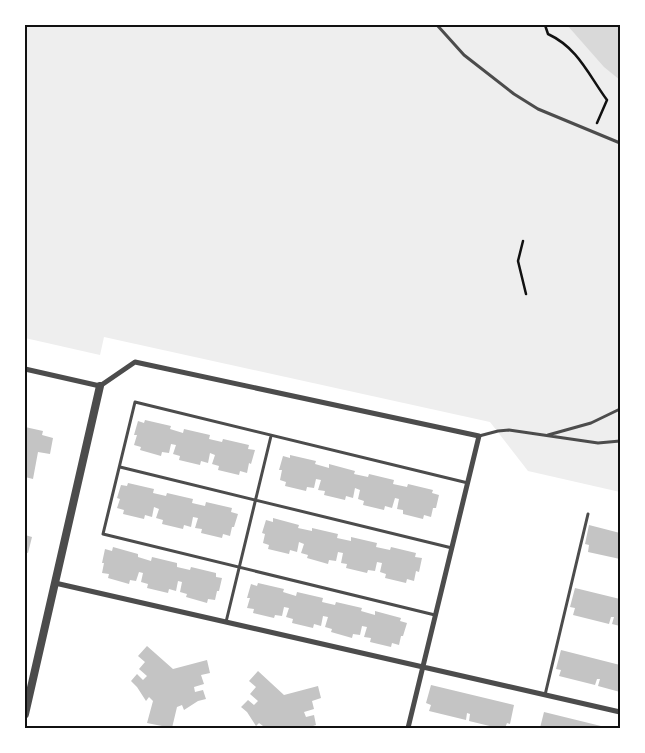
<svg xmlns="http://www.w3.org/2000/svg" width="645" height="753" viewBox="0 0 645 753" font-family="'Crimson Pro',serif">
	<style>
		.green { fill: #eee }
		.water { fill: #d9d9d9 }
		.building { fill: #c4c4c4 }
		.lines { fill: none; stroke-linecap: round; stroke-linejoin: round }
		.path { stroke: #111; stroke-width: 2.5 }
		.service { stroke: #4c4c4c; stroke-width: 3 }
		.minor { stroke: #4c4c4c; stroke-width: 5 }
		.tertiary { stroke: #4c4c4c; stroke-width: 8 }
		.neatline { fill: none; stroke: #111; stroke-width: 2 }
	</style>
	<rect width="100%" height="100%" fill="#fff"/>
	<path class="green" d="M 25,25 L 620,25 L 620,492 L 528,471 L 490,422 L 104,337 L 100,355 L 25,338 Z"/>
	<path class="water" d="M 567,25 L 620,25 L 620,80 L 604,67 Z"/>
	<path class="building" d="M 145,420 L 171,426 L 170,429 L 183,433 L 184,429 L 210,435 L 209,439 L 222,442 L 223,439 L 249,445 L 248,449 L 255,450 L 251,464 L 249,463 L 247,473 L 240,471 L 239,475 L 218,470 L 219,466 L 212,464 L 215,455 L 210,453 L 208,463 L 201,461 L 200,465 L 179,460 L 180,456 L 173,454 L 176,445 L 171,444 L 169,453 L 162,452 L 161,456 L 140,450 L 141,447 L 134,445 L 137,435 L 134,435 L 138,421 L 144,423 Z
		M 25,427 L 43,431 L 42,435 L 53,438 L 50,454 L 38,452 L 33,479 L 25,477 Z
		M 290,455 L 316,461 L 315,464 L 329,468 L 329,464 L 355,471 L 354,474 L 368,477 L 369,474 L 394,480 L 393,484 L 407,487 L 408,484 L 433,490 L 432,493 L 439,495 L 436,508 L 433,508 L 431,517 L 424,515 L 423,519 L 403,514 L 403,510 L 397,509 L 399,499 L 395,498 L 392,508 L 385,506 L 384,510 L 363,505 L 364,501 L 358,499 L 360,490 L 355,488 L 353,498 L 346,496 L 345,500 L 324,495 L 325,491 L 318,490 L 321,480 L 316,479 L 314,488 L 307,487 L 306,491 L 285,486 L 286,482 L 280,480 L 282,470 L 279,470 L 283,456 L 290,458 Z
		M 128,483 L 154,489 L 153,493 L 166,496 L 167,493 L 193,499 L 192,503 L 205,506 L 206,502 L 232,508 L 231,512 L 238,514 L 234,527 L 232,527 L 230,536 L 223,534 L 222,538 L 201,533 L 202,529 L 195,528 L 198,518 L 193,517 L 191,527 L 184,525 L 183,529 L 162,524 L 163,520 L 156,518 L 159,509 L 154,507 L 152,517 L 145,515 L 144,519 L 123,514 L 124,510 L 117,508 L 120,499 L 117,498 L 121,485 L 127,486 Z
		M 273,518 L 299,525 L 298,528 L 312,531 L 312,528 L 338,534 L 337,538 L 351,541 L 351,537 L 377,543 L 376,547 L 390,550 L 391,547 L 416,553 L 415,557 L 422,558 L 419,572 L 416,571 L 414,581 L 407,579 L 406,583 L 385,578 L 386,574 L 380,572 L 382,563 L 377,562 L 375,571 L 368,570 L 367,573 L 346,568 L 347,564 L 341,563 L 343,553 L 338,552 L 336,561 L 329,560 L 328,564 L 307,558 L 308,555 L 301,553 L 304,544 L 299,542 L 297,552 L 290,550 L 289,554 L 268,549 L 269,545 L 263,543 L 265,534 L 262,533 L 266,520 L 273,522 Z
		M 589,525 L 620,533 L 620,559 L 588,552 L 589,545 L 585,544 Z
		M 25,535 L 32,537 L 28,553 L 25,552 Z
		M 113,547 L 138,554 L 138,557 L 151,561 L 152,557 L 177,563 L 177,567 L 190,570 L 191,567 L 216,573 L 216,577 L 222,578 L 219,591 L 217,591 L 215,600 L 208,599 L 207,603 L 186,597 L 187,594 L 180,592 L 182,582 L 178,581 L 176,591 L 169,589 L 168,593 L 147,588 L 148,584 L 141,582 L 143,573 L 139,572 L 136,581 L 130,580 L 129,584 L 108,578 L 109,574 L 102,573 L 104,563 L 102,563 L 105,549 L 112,551 Z
		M 258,583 L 284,589 L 283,592 L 296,596 L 297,592 L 323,598 L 322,602 L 335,605 L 336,602 L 362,608 L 361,611 L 375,615 L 375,611 L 401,618 L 400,621 L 407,623 L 403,636 L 401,636 L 399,645 L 392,643 L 391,647 L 370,642 L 371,638 L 364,637 L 367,627 L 362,626 L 360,635 L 353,634 L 352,638 L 331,632 L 332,629 L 325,627 L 328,617 L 323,616 L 321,626 L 314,624 L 313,628 L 292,623 L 293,619 L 286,617 L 289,608 L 284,607 L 282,616 L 275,615 L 274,618 L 253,613 L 254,609 L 247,608 L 250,598 L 247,598 L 251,584 L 257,586 Z
		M 575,588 L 620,599 L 620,626 L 612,624 L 614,617 L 611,617 L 609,624 L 573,615 L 575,608 L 570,607 Z
		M 147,646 L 173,669 L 207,660 L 210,673 L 201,675 L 204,684 L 194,687 L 195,692 L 203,690 L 206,699 L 198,701 L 184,710 L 182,705 L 177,707 L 172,728 L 147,723 L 153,701 L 149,697 L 146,701 L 137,687 L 131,681 L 137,674 L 143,680 L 147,676 L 139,669 L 145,662 L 138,656 Z
		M 561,650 L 620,665 L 620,692 L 598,686 L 600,679 L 597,679 L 595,685 L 559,676 L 561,670 L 556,669 Z
		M 258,671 L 284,695 L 318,686 L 321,698 L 312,701 L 314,709 L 304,712 L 306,717 L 314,715 L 316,725 L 307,728 L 263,728 L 263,726 L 259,723 L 256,726 L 247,712 L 241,707 L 248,700 L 254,705 L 258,701 L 250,694 L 256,687 L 249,681 Z
		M 431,685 L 514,705 L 510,724 L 507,723 L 505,728 L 498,728 L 469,721 L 470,714 L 467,713 L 466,720 L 429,711 L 431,705 L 426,703 Z
		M 544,712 L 605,727 L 605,728 L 540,728 Z"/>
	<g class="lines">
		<path class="path" d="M 545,25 L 548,34 C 578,48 588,74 607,100 L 597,123
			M 523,241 L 518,261 L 526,294"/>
		<path class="service" d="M 437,25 L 464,55 L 514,94 L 538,109 L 620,143
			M 548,435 L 591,423 L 620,409
			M 479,436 L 498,431 L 509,430 L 598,443 L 620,441
			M 120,467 L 452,548
			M 435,615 L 103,534 L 135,402 L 468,483
			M 226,622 L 271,436
			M 545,695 L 588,514"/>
		<path class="minor" d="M 25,369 L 100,386 L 135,362 L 479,436 L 408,728
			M 55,583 L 620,712"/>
		<path class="tertiary" d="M 25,714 L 100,386"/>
	</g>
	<rect width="645" height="753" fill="none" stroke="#ffffff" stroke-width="52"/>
	<rect x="26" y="26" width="593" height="701" class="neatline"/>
</svg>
